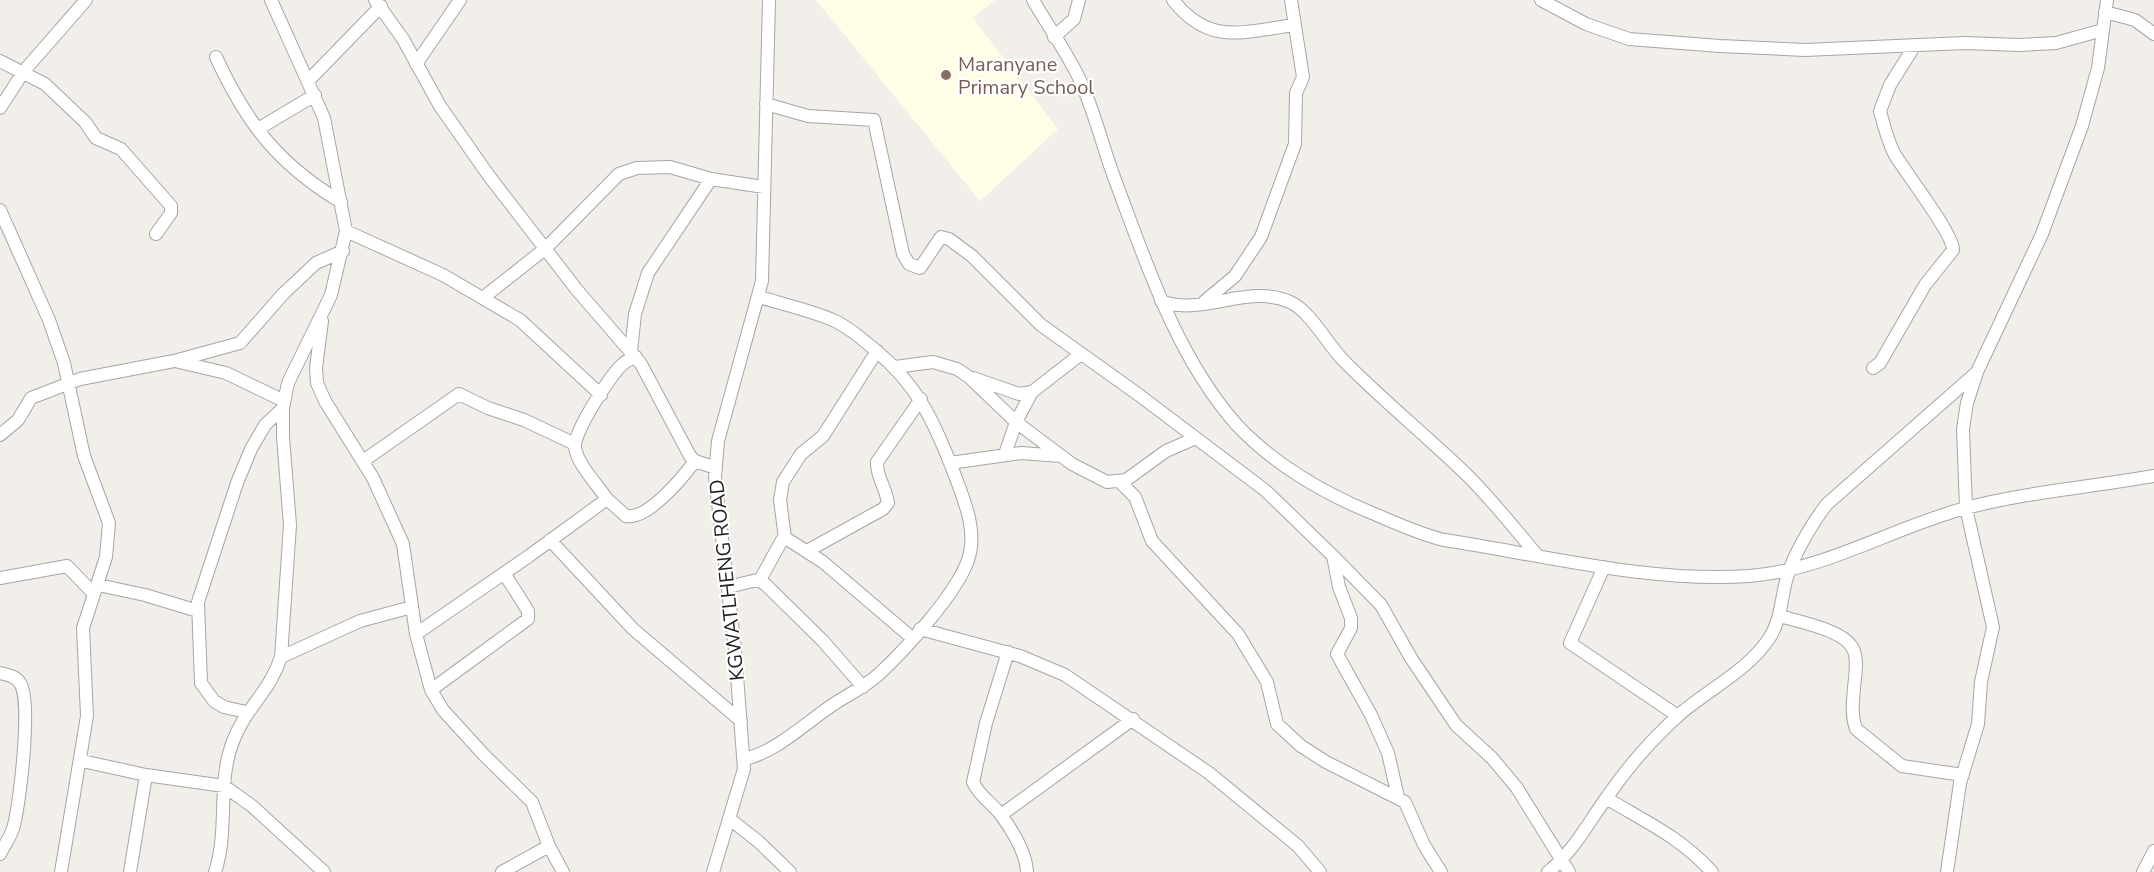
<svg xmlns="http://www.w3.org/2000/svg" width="2154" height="872" viewBox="0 0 2154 872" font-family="'Nunito Sans',sans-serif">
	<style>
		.education { fill: #fffde5 }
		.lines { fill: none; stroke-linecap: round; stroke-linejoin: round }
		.minor-casing { stroke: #a6a6a6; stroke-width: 14 }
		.minor { stroke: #fff; stroke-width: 12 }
		.education-dot { fill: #8d6e63; stroke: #fff; stroke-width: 2 }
		.labels { text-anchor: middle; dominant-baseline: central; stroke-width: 4.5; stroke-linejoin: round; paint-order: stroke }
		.education-label { font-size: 20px; fill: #785e54; stroke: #fff; text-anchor: start }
		.street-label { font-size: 20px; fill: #222; stroke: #fff }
	</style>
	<rect width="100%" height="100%" fill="#f2eee9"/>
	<path class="education" d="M 816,0 L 995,0 L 973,18 L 1058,129 L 980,201 Z"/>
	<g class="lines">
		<g class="minor-casing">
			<path id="minor" d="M 375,0 L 403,39 L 440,106 L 489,176 L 577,290 L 641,364 L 690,456 L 695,461 L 716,468
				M 1033,0 C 1048,26 1066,51 1079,78 C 1094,109 1102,145 1114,177 C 1145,260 1176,356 1236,424 C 1272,463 1323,493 1372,513 C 1396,523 1419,534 1444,540 C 1544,555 1649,583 1750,576 C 1825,570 1894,527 1966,508 C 2027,492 2092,487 2154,476
				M 1173,0 C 1209,46 1243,32 1294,25
				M 1541,0 L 1586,24 L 1629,39 L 1720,46 L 1805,50 L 1965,43 L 2019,45 L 2056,43 L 2103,30
				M 2105,12 L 2135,20 L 2154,34
				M 1054,37 L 1074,19 L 1079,0
				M 216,57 C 247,124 278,164 341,202
				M 0,61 L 45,84 L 85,122 L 96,138 L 121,149 L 171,206 L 171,213 L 156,234
				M 416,64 L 460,0
				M 308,81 L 381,6
				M 766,104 L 808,116 L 874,120 L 903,254 L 909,264 L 920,268 L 941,237 L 949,239 L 972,256 L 1041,325 L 1139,395 L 1266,491 L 1333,556 L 1381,605 L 1411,658 L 1456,725 L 1492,758 L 1517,788 L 1569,872
				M 0,108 L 24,71 L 86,0
				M 258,129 L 315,95
				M 0,210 L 49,320 L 64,363 L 84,456 L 109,523 L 106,557 L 83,628 L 87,716 L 61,872
				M 346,231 L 443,275 L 520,320 L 601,395
				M 484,297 L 546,248 L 619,174 L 637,168 L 670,167 L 711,179 L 764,187
				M 1161,301 C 1201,317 1248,283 1290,302 C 1309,310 1327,343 1342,359 C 1382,400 1427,436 1468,476 C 1493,501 1515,529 1537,555
				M 1205,301 L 1235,276 L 1261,237 L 1295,144 L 1296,93 L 1303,77 L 1291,0
				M 322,321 L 316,368 L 317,383 L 325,401 L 373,478 L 403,544 L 416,634 L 431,690 L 443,710 L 484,755 L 532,802 L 549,846 L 563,872
				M 631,351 L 635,314 L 648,273 L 711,179
				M 179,362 L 226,373 L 284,401
				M 895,367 L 933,362 L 957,369 L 969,377 L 1016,422 L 1072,464 L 1107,482 L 1126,480 L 1166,451 L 1196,438
				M 1873,368 L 1880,363 L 1925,285 L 1953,250 C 1954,235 1906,173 1895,155 C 1888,142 1884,126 1880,111 L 1890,85 L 1915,45
				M 973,378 L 1019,394 L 1032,392
				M 0,435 L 18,420 L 31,398 L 80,379 L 174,361 L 240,343 L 283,294 L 316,263 L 343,251
				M 1005,454 L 1016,422 L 1032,392 L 1081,354
				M 363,461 L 459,394 L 488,408 L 524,420 L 575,444
				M 950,463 L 1021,453 L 1061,456
				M 1119,481 L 1135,497 L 1152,541 L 1238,634 L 1267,682 L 1277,724 L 1301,746 L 1326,762 L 1405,802 L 1424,845 L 1441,872
				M 607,499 C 597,484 577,464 575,447 C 573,433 612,372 624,363 C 627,360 632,359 636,357
				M 785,538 L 780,500 L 783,482 L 801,454 L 823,436 L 877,351
				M 550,540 L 633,629 L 741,721
				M 807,551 L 883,509 L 888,503 C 886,488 876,476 877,462 L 921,399
				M 1333,556 L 1339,587 L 1351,618 L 1351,628 L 1337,654 L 1371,715 L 1388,753 L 1398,797
				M 1604,567 L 1570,643 L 1678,716
				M 0,578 L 67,566 L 94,594
				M 760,580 L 782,540 L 787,539 L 823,562 L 912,638
				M 98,585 L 145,595 L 198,611
				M 728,587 L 757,580 L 765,584 L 823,641 L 863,687
				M 1780,616 C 1799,622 1847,630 1854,651 C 1858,662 1855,676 1854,688 C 1853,702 1851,715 1856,729 L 1902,766 L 1963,775
				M 920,629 L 1020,656 L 1065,675 L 1209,773 L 1298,846 L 1320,872
				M 416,634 L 529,556 L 607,499 L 626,516 C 648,520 683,477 695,461
				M 1008,652 L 986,723 L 973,782 C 979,796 992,803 1001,815 C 1012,830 1026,853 1027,872
				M 281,657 L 360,621 L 412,607
				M 0,673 C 8,675 16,676 20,683 C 32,700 20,802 14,825 C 12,835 5,844 0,854
				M 431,690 L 528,619 L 528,611 L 504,573
				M 246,712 L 224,707 L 214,701 L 201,683 L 198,602 L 237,483 L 251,449 L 265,425 L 283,408
				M 745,759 C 780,750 807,721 837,702 C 851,693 866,686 879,674 C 904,651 957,593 968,560 C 978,531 964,500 954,473 C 934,421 917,384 874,349 C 861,338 848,327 833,320 C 809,310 783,304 759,297
				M 82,761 L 146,775 L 224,786 L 252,806 L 324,872
				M 1606,798 C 1646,822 1680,837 1712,872
				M 1001,815 L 1133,719
				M 731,820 L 759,842 L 790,872
				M 130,872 L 146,775
				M 215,872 C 229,830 217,785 232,744 C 244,709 270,692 281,657 L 290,525 L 283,437 L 283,408 L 288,383 L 331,295 L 346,231 L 324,118 L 271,0
				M 502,872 L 549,846
				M 713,872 L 744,769 L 735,649 L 715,477 L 718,441 L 762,281 L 769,0
				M 1548,872 C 1574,851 1588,823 1607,797 C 1627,768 1653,738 1680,714 C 1709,689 1749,670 1770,637 C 1781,619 1781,600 1786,581 C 1792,557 1812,523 1827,504 L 1976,373
				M 1947,872 L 1960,783 L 1978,724 L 1981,682 L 1993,627 L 1966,508 L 1963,429 L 1967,403 L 1977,372 L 2042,234 L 2082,126 L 2098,68 L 2107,0
				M 2143,872 L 2154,851"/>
		</g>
		<use href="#minor" class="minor"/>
	</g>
	<circle class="education-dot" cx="946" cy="75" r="6"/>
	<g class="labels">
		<g class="education-label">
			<text x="958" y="64">Maranyane<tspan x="958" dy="23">Primary School</tspan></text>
		</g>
		<g class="street-label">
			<text transform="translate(727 580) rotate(-96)">KGWATLHENG ROAD</text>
		</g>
	</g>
</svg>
